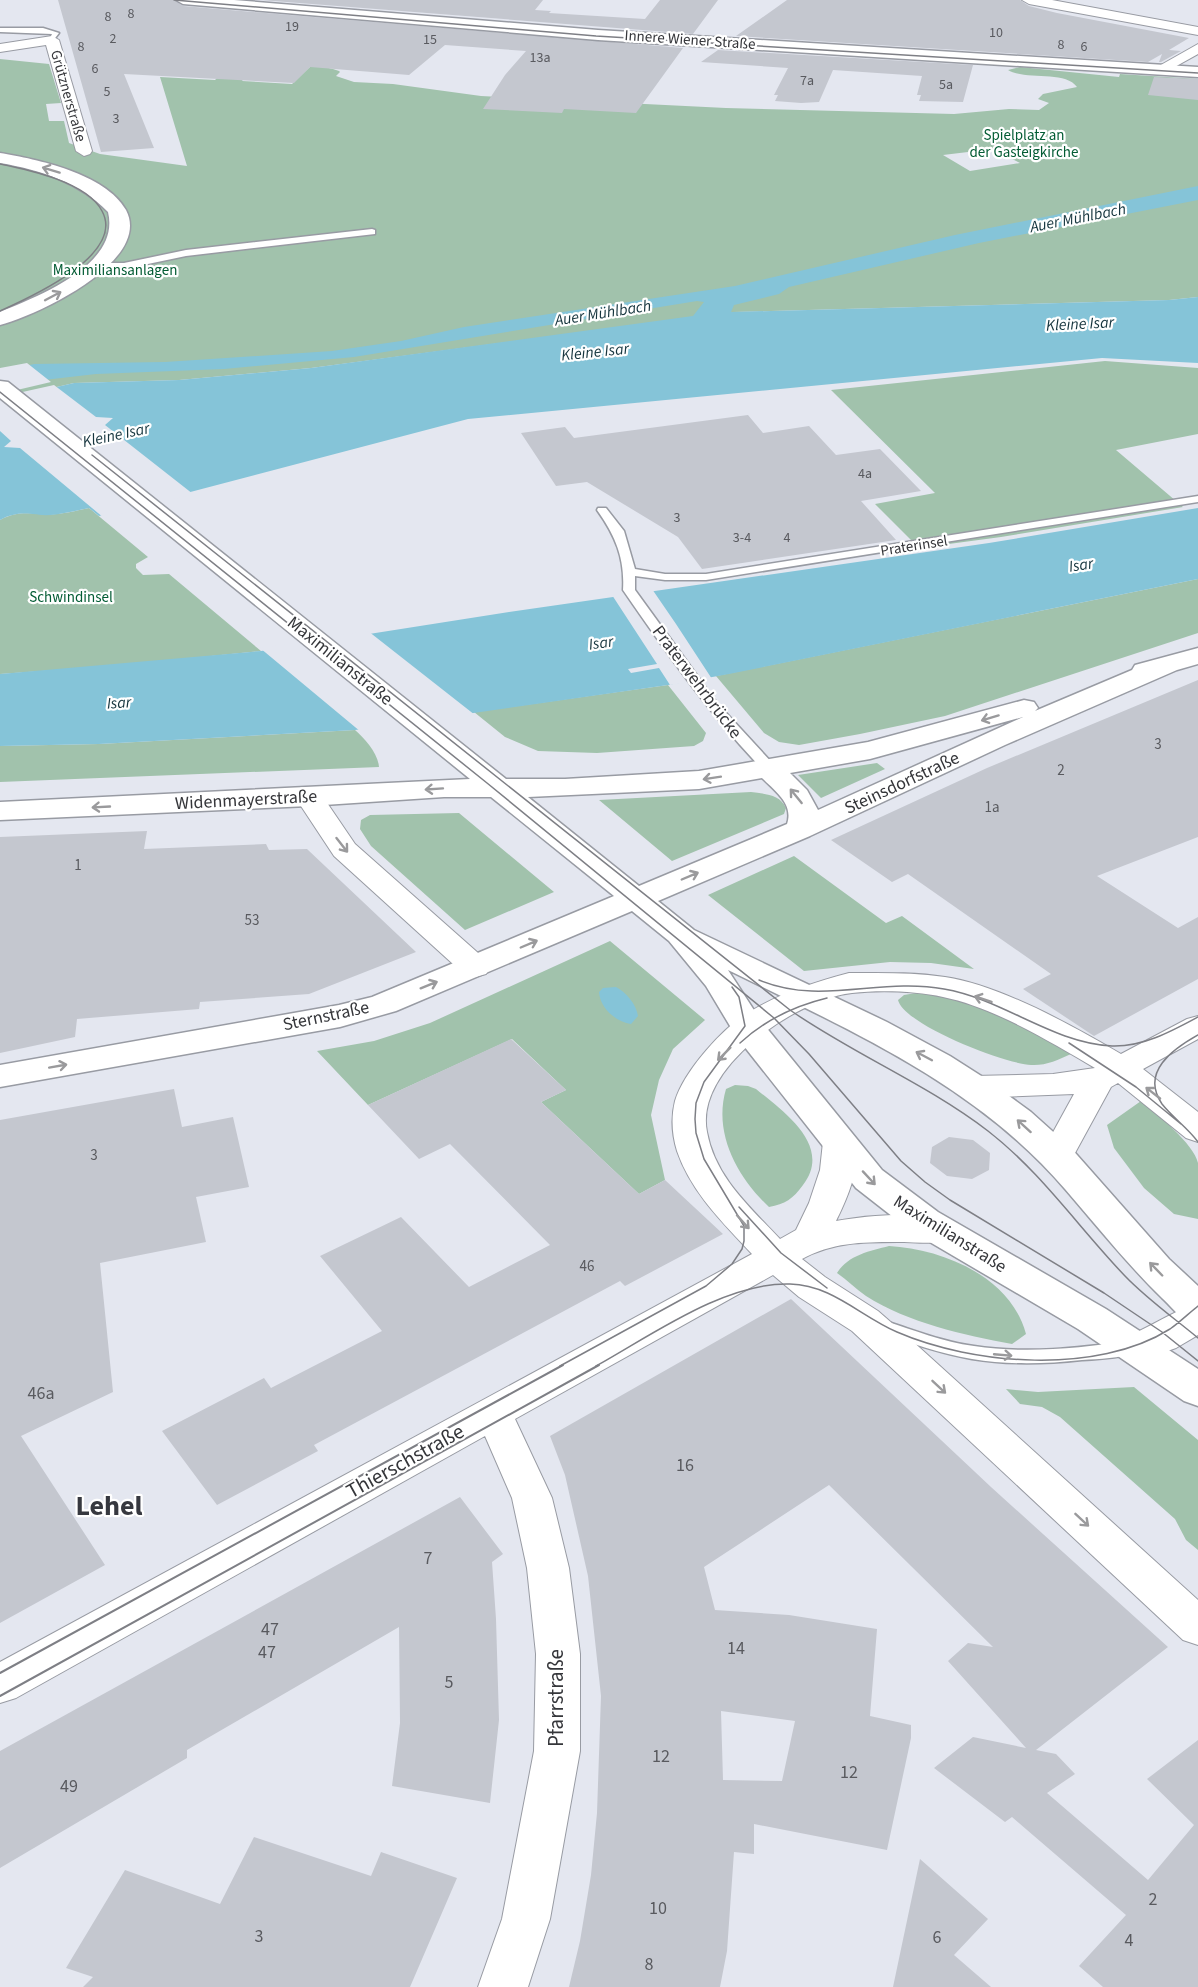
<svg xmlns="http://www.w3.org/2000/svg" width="1198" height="1987" viewBox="0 0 1198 1987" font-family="'Source Sans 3',sans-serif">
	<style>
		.green { fill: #a1c2ac; fill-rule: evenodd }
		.water { fill: #85c4d8 }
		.pier { fill: #e4e7f0 }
		.building { fill: #c4c7cf; fill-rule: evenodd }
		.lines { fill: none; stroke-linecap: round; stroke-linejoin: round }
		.service-casing { stroke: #989ba3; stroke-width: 3 }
		.minor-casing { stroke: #989ba3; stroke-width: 2 }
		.secondary-casing { stroke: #989ba3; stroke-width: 3 }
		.service { fill: #fff; fill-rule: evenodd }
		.minor { fill: #fff; fill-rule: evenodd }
		.secondary { fill: #fff; fill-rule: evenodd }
		.tram-far1 { stroke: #7e7f85; stroke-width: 1.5 }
		.tram { stroke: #7e7f85; stroke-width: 2 }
		.oneway { stroke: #9a9a9c }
		.labels { text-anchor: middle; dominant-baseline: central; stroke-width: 4.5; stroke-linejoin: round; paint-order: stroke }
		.far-number-label { font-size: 14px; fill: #595a5f }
		.far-street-label { font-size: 15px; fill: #35363a; stroke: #fff }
		.far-park-label { font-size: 15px; fill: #035c34; stroke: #fff }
		.number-label { font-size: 15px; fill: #595a5f }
		.far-water-label { font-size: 16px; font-style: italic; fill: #16353e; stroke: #fff }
		.street-label { font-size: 18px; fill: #35363a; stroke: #fff }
		.near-number-label { font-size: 18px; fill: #595a5f }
		.near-street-label { font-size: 21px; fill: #35363a; stroke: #fff }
		.near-district-label { font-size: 28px; font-weight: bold; fill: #36383f; stroke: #fff }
	</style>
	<rect width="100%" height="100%" fill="#e4e7f0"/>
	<path class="green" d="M 0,59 L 49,64 L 61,103 L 46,104 L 49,121 L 64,121 L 69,143 L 100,154 L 187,166 L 160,77 L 215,80 L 220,75 L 245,77 L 242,81 L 292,84 L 311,66 C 319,65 330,68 339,71 L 340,72 L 336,76 L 354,82 L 393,84 L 481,96 L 726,108 L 954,114 L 1009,109 L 1039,110 L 1049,103 L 1038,99 L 1043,94 L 1077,87 C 1065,70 1026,81 1008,70 L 1020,67 L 1119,77 L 1120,74 L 1198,79 L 1198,297 L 1169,300 L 734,312 L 311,368 L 179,380 L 74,383 L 0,400 ZM 993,149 L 1020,163 L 970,171 L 943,155 Z
		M 1105,361 L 1198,368 L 1198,434 L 1116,450 L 1183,507 L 1001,537 L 919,548 L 875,504 L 935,493 L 831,390 Z
		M 89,508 L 148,557 L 136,564 L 136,568 L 143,575 L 169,574 L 261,651 L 111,666 L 0,674 L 0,520 C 15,512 25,513 41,514 C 57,516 74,511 89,508 Z
		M 1198,579 L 1198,633 L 945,716 L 860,734 L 799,745 L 779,742 L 764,733 L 716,676 Z
		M 668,685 L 706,733 L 703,741 L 694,746 L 597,753 L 538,751 L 505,737 L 474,712 Z
		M 355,730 C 365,739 378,753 379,767 L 0,782 L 0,746 L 99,744 Z
		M 877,763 L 885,769 L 821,798 L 798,775 Z
		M 751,792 C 764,794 780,794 786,808 L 784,814 L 672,861 L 599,800 Z
		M 459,813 L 554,892 L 465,930 L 371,846 L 360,829 L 361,820 L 370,815 Z
		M 794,856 L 886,923 L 902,916 L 974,969 L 931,963 L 890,962 L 804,971 L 708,895 Z
		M 610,941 L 705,1020 L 673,1049 L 659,1080 L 651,1115 L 665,1180 L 639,1194 L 541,1102 L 566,1090 L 512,1039 L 368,1105 L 317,1051 L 374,1041 L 430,1023 Z
		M 916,993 C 966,994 1030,1026 1071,1054 C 1058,1060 1045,1066 1031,1065 C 1006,1064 904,1025 898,1000 L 904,995 Z
		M 735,1085 L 748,1086 L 756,1089 C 784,1112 833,1146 803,1185 C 793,1199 785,1204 769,1207 C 737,1177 713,1133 726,1089 Z
		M 1141,1101 C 1156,1113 1194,1144 1198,1163 C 1198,1180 1198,1202 1198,1219 L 1174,1214 L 1144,1188 L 1114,1148 L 1107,1125 Z
		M 889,1246 C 943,1249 1011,1277 1026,1334 L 1012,1344 C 963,1335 909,1323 866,1296 C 856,1289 847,1280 837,1273 C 848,1255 870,1251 889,1246 Z
		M 1134,1387 L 1198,1440 L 1198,1550 L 1186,1540 L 1175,1519 L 1060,1417 L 1042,1407 L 1020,1404 L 1006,1389 L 1038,1392 Z"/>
	<path class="water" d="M 1198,186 L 1198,200 L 979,243 L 789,287 L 779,294 L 734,305 L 731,312 L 1169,300 L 1198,297 L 1198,363 L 1102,358 L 468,419 L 99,516 L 89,508 C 74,511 56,516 41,515 C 25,513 15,512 0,520 L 0,400 L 74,383 L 179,380 L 311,368 L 693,316 L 704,302 L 697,301 L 354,357 L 224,369 L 96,374 L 35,381 L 0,372 L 34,364 L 165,362 L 332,351 L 401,341 L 464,327 L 735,286 L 955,235 Z
		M 1198,508 L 1198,579 L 729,674 L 668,685 L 355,730 L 99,744 L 0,746 L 0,674 L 261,651 L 509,612 L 989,543 Z
		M 616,987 C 626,992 636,1004 638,1016 L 631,1024 C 616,1022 600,1008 599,992 L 603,988 Z"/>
	<path class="pier" d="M 27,363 L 51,382 L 0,394 L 0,368 Z
		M 54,385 L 96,417 L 113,418 L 105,425 L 193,494 L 104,518 L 20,448 L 4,447 L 11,441 L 0,431 L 0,397 Z
		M 652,589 L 676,624 L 712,679 L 670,685 L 659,668 L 631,673 L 628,669 L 657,664 L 612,595 Z
		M 368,631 L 475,715 L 361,732 L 260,648 Z"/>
	<path class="building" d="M 58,0 L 174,0 L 183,6 L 683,48 L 636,113 L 564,109 L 562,113 L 483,109 L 505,75 L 526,51 L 445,45 L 409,75 L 310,67 L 294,83 L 124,74 L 154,148 L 101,152 Z
		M 261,0 L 543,0 L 535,10 L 551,11 L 549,13 L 645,19 L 660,0 L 718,0 L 693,34 Z
		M 787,0 L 1020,0 L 1029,6 L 1057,13 L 1189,38 L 1169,50 L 1181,51 L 1161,62 L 1159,62 L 1162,54 L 1148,62 L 736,36 Z
		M 718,50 L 973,65 L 963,102 L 919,101 L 921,95 L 917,95 L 922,76 L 833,70 L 819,102 L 801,103 L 775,101 L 778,95 L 774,95 L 788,68 L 701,62 Z
		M 1154,77 L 1198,79 L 1198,100 L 1148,95 Z
		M 748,415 L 763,433 L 809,426 L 836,455 L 880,449 L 921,491 L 861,501 L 896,540 L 702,569 L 678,537 L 587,482 L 556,486 L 521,433 L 565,427 L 574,438 Z
		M 1198,680 L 1198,837 L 1097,876 L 1178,928 L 1198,917 L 1198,979 L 1094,1036 L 1023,989 L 1051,974 L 908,874 L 892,882 L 831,840 L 987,768 Z
		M 147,831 L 144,849 L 266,844 L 269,850 L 307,849 L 416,952 L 309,994 L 200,1002 L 199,1009 L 77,1019 L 75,1037 L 0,1053 L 0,837 Z
		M 511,1039 L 566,1090 L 541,1102 L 639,1194 L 665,1180 L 723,1234 L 625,1286 L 620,1281 L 314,1445 L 318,1451 L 217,1505 L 162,1431 L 264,1378 L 271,1388 L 382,1331 L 320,1256 L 401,1217 L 469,1287 L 550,1245 L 450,1144 L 419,1159 L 368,1105 Z
		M 174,1089 L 182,1127 L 233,1117 L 249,1187 L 196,1197 L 206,1242 L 100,1263 L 113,1392 L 21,1436 L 105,1565 L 0,1623 L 0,1120 Z
		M 949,1137 L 973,1140 L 990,1153 L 989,1170 L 972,1179 L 947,1176 L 930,1163 L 932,1147 Z
		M 791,1299 L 991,1487 L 1168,1647 L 1036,1750 L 1056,1754 L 1075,1774 L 1047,1793 L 1148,1880 L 1194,1825 L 1147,1779 L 1198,1740 L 1198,1987 L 1103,1987 L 1079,1966 L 1126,1915 L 1012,1817 L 1005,1822 L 934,1768 L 973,1737 L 1026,1748 L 948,1661 L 968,1643 L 993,1647 L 829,1485 L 704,1567 L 715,1610 L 789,1615 L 877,1629 L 870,1716 L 911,1725 L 911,1738 L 887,1850 L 754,1824 L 754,1854 L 734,1852 L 727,1951 L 720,1987 L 569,1987 L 580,1941 L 591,1875 L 597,1813 L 601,1696 L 588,1576 L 565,1475 L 550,1436 ZM 721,1711 L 795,1721 L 782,1781 L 723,1780 Z
		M 460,1497 L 503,1554 L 492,1562 L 496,1619 L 499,1720 L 490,1803 L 392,1786 L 400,1723 L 399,1627 L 187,1750 L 187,1758 L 0,1868 L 0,1751 Z
		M 254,1837 L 371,1876 L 381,1852 L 457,1878 L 410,1987 L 83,1987 L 93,1977 L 66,1968 L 125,1870 L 220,1904 Z
		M 920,1859 L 988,1919 L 954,1955 L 991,1987 L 893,1987 Z"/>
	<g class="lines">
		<g class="service-casing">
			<path id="service" d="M 0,28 L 43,28 L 59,33 L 52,42 L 49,40 L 52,34 L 0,32 Z
				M 372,229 L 375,230 L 375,234 L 186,256 L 124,269 L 96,269 L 92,266 L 96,263 L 124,263 L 186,250 Z
				M 1198,496 L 1198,502 L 706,580 L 665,580 L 635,576 L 635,590 L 717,703 L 775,766 L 777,769 L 775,772 L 765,772 C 711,716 667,654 623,590 C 625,558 615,535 597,510 L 598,508 L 606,508 L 624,531 L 635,569 L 665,574 L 706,574 Z
				M 885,1321 C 914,1330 943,1342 974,1346 C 1026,1354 1079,1348 1130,1341 L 1136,1343 L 1139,1348 L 1136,1353 C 1119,1358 1100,1359 1082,1360 C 1045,1364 1008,1365 972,1359 C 940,1354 909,1342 879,1333 L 876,1328 L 879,1323 Z"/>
		</g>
		<g class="minor-casing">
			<path id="minor" d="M 1022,0 L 1052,0 L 1198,27 L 1198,35 L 1029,4 Z
				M 52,36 L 59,40 L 92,151 L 90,154 L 84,156 L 76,151 L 46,45 L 0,52 L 0,44 Z
				M 1198,44 L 1198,54 L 1164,73 L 1154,73 L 1152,70 Z
				M 309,789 L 319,791 L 355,844 L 486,960 L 491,967 L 486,974 L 475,977 L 464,974 L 334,856 L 295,797 L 299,791 Z
				M 849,973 C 881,973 913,972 945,977 C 1000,985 1073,1026 1121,1054 L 1187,1019 L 1198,1016 L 1198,1039 L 1143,1069 L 1198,1112 L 1198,1142 L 1186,1138 L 1118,1083 L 1111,1087 L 1069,1164 L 1057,1168 L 1045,1164 L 1040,1156 L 1074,1094 L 974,1098 L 962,1095 L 957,1087 L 962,1079 L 974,1076 L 1053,1074 L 1095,1068 C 1051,1042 993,1007 943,997 C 916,991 880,990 852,993 C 797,999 694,1068 707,1132 C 715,1177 750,1207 780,1239 L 796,1230 L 809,1203 L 820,1170 L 823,1142 L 828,1134 L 840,1130 L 852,1134 C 866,1156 847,1199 836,1221 C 869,1215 918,1211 951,1221 L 956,1230 L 951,1239 C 935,1244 920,1243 904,1242 C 869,1242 834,1241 802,1259 L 825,1277 L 878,1311 L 909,1338 L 1198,1600 L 1198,1645 L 1183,1640 L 852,1331 L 799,1297 L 773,1275 L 515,1419 L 552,1498 L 569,1568 L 580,1654 L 580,1751 L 550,1919 L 528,1987 L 478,1987 L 502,1919 L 534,1751 L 536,1654 L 527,1568 L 512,1498 L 485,1436 L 16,1698 L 0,1703 L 0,1662 L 752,1254 C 723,1223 691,1192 677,1151 C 672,1135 671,1117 675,1101 C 684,1071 724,1026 751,1011 C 781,993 815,982 849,973 Z
				M 1198,1303 L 1198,1335 L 1176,1348 L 1139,1361 L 1126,1357 L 1120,1347 L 1126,1337 C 1151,1327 1173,1311 1198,1303 Z"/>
		</g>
		<g class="secondary-casing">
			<path id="secondary" d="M 176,0 L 234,0 L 598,30 L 1198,67 L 1198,77 L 598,40 L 183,4 Z
				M 0,153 C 37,159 106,174 126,210 C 153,261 36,316 0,325 L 0,312 C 38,296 121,265 108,212 C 79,182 41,170 0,163 Z
				M 0,381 L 8,382 L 506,779 L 565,779 L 699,771 L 868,742 L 1024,700 L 1034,702 L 1038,708 L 1035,711 L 1132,670 L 1135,665 L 1198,648 L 1198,664 L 1177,670 L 1005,745 L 810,836 L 658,901 L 694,930 L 887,1022 L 950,1056 L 986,1079 L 1031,1112 L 1070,1147 L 1169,1259 L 1198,1286 L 1198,1323 C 1194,1322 1189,1321 1185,1319 C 1177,1315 1169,1304 1162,1298 C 1127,1264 1097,1226 1065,1189 C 975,1084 849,1030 728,970 L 761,1021 L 882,1170 L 938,1212 L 1106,1309 L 1198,1369 L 1198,1406 L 1184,1401 L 1078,1329 L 911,1231 L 856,1188 L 736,1036 L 706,986 L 669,941 L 632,911 L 396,1011 L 340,1027 L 0,1087 L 0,1065 L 339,1005 L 372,997 L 614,896 L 491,797 L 444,797 L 309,806 L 0,820 L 0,802 L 470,779 L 0,398 ZM 1023,717 L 818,810 L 807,790 L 790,773 L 870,759 ZM 762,778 C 775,791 794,804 787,824 L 639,886 L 528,797 L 699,789 Z"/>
		</g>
		<use href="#service" class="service"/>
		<use href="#minor" class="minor"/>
		<use href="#secondary" class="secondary"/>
		<path class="tram-far1" d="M 174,0 L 596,36 L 1198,73
			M 0,164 C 29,170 87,182 102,211 C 126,255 29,298 0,311
			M 0,392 L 487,783 L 774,1018 L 809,1054 L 901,1161 L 925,1182 L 950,1200 L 1104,1293 L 1162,1332 L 1198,1361
			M 92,455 L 790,1010 C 853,1054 927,1084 988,1131 C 1041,1172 1079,1228 1125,1276 C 1147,1299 1174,1318 1198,1338
			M 759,980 C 821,1006 880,977 944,989 C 1003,999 1052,1043 1112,1046 C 1143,1047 1172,1031 1198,1017
			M 1198,1035 C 1173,1049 1140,1072 1162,1104 C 1173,1118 1188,1128 1198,1142
			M 740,1043 C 765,1020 794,1006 827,998
			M 1069,1043 L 1136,1087 L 1181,1124
			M 739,1207 L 781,1253 L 827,1288
			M 560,1366 L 706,1286 L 732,1264 L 742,1249 L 744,1241 L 744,1226 L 704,1159 L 696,1133 L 695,1119 L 696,1103 L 704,1082 L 745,1026 L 739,997 L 732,987
			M 596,1366 C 652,1335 725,1282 790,1284 C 832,1285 860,1316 897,1332 C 973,1365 1097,1375 1170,1329 C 1180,1322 1189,1313 1198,1306"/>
		<path class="tram" d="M 0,1673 L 563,1365
			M 0,1696 L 599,1365"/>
	</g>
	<defs><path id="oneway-shaft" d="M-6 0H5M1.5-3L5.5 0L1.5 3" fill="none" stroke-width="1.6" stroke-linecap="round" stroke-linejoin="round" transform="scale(1.5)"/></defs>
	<g class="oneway">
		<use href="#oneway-shaft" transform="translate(51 170) rotate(-163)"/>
		<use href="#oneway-shaft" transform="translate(53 296) rotate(-28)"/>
		<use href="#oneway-shaft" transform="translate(990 718) rotate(163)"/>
		<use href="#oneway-shaft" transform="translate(712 778) rotate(171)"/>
		<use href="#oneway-shaft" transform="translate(434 789) rotate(176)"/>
		<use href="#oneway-shaft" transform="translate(796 796) rotate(-129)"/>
		<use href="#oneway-shaft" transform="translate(101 807) rotate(177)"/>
		<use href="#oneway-shaft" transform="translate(342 845) rotate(52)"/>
		<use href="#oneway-shaft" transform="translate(690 876) rotate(-23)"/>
		<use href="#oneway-shaft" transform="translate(529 944) rotate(-23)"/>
		<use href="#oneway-shaft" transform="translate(429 985) rotate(-22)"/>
		<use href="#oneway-shaft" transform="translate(983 999) rotate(-162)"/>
		<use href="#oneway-shaft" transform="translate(724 1054) rotate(135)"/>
		<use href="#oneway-shaft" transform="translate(924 1056) rotate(-152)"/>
		<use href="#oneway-shaft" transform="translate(58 1066) rotate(-10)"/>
		<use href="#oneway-shaft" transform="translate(1153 1093) rotate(-142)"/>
		<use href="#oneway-shaft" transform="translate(1024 1126) rotate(-138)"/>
		<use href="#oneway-shaft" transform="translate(869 1178) rotate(47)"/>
		<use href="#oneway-shaft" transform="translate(743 1222) rotate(48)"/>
		<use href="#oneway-shaft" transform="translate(1156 1269) rotate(-134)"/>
		<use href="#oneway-shaft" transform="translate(1003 1355) rotate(5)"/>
		<use href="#oneway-shaft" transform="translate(939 1387) rotate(43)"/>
		<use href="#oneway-shaft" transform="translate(1082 1520) rotate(43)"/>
	</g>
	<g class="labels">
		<g class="far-number-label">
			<text x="131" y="14">8</text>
			<text x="108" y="17">8</text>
			<text x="292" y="27">19</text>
			<text x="996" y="33">10</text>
			<text x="113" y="39">2</text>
			<text x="430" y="40">15</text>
			<text x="1061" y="45">8</text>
			<text x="81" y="47">8</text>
			<text x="1084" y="47">6</text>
			<text x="540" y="58">13a</text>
			<text x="95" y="69">6</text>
			<text x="807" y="81">7a</text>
			<text x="946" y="85">5a</text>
			<text x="107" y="92">5</text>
			<text x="116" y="119">3</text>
			<text x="865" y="474">4a</text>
			<text x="677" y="518">3</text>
			<text x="742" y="538">3-4</text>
			<text x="787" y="538">4</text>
		</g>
		<g class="far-street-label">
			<text transform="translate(690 40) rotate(4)">Innere Wiener Straße</text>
			<text transform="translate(68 96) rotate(74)">Grütznerstraße</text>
			<text transform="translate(914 546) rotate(-9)">Praterinsel</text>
		</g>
		<g class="far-park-label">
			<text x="1024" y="135">Spielplatz an<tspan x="1024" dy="17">der Gasteigkirche</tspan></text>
			<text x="115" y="270">Maximiliansanlagen</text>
			<text x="71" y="597">Schwindinsel</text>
		</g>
		<g class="number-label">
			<text x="1158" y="744">3</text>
			<text x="1061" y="770">2</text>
			<text x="992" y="807">1a</text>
			<text x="78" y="865">1</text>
			<text x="252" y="920">53</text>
			<text x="94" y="1155">3</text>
			<text x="587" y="1266">46</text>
		</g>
		<g class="far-water-label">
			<text transform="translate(1078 218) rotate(-11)">Auer Mühlbach</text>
			<text transform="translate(603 313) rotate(-9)">Auer Mühlbach</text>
			<text transform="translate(1080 324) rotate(-3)">Kleine Isar</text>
			<text transform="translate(595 352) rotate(-6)">Kleine Isar</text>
			<text transform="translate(116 435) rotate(-12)">Kleine Isar</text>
			<text transform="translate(1081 565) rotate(-9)">Isar</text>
			<text transform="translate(601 643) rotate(-8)">Isar</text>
			<text transform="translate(119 703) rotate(-4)">Isar</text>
		</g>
		<g class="street-label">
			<text transform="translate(340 661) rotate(39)">Maximilianstraße</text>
			<text transform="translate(697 682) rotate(53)">Praterwehrbrücke</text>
			<text transform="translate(902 783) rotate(-25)">Steinsdorfstraße</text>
			<text transform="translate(246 800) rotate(-3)">Widenmayerstraße</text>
			<text transform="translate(326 1016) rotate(-12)">Sternstraße</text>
			<text transform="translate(950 1234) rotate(32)">Maximilianstraße</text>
		</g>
		<g class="near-number-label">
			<text x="41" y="1393">46a</text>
			<text x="685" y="1465">16</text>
			<text x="428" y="1558">7</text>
			<text x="270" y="1629">47</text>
			<text x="736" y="1648">14</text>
			<text x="267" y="1652">47</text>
			<text x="449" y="1682">5</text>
			<text x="661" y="1756">12</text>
			<text x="849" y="1772">12</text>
			<text x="69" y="1786">49</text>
			<text x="1153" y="1899">2</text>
			<text x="658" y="1908">10</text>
			<text x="259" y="1936">3</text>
			<text x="937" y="1937">6</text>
			<text x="1129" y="1940">4</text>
			<text x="649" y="1964">8</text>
		</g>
		<g class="near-street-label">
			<text transform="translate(405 1461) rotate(-29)">Thierschstraße</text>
			<text transform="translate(556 1698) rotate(-90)">Pfarrstraße</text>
		</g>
		<g class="near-district-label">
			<text x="109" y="1506">Lehel</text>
		</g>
	</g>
</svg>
